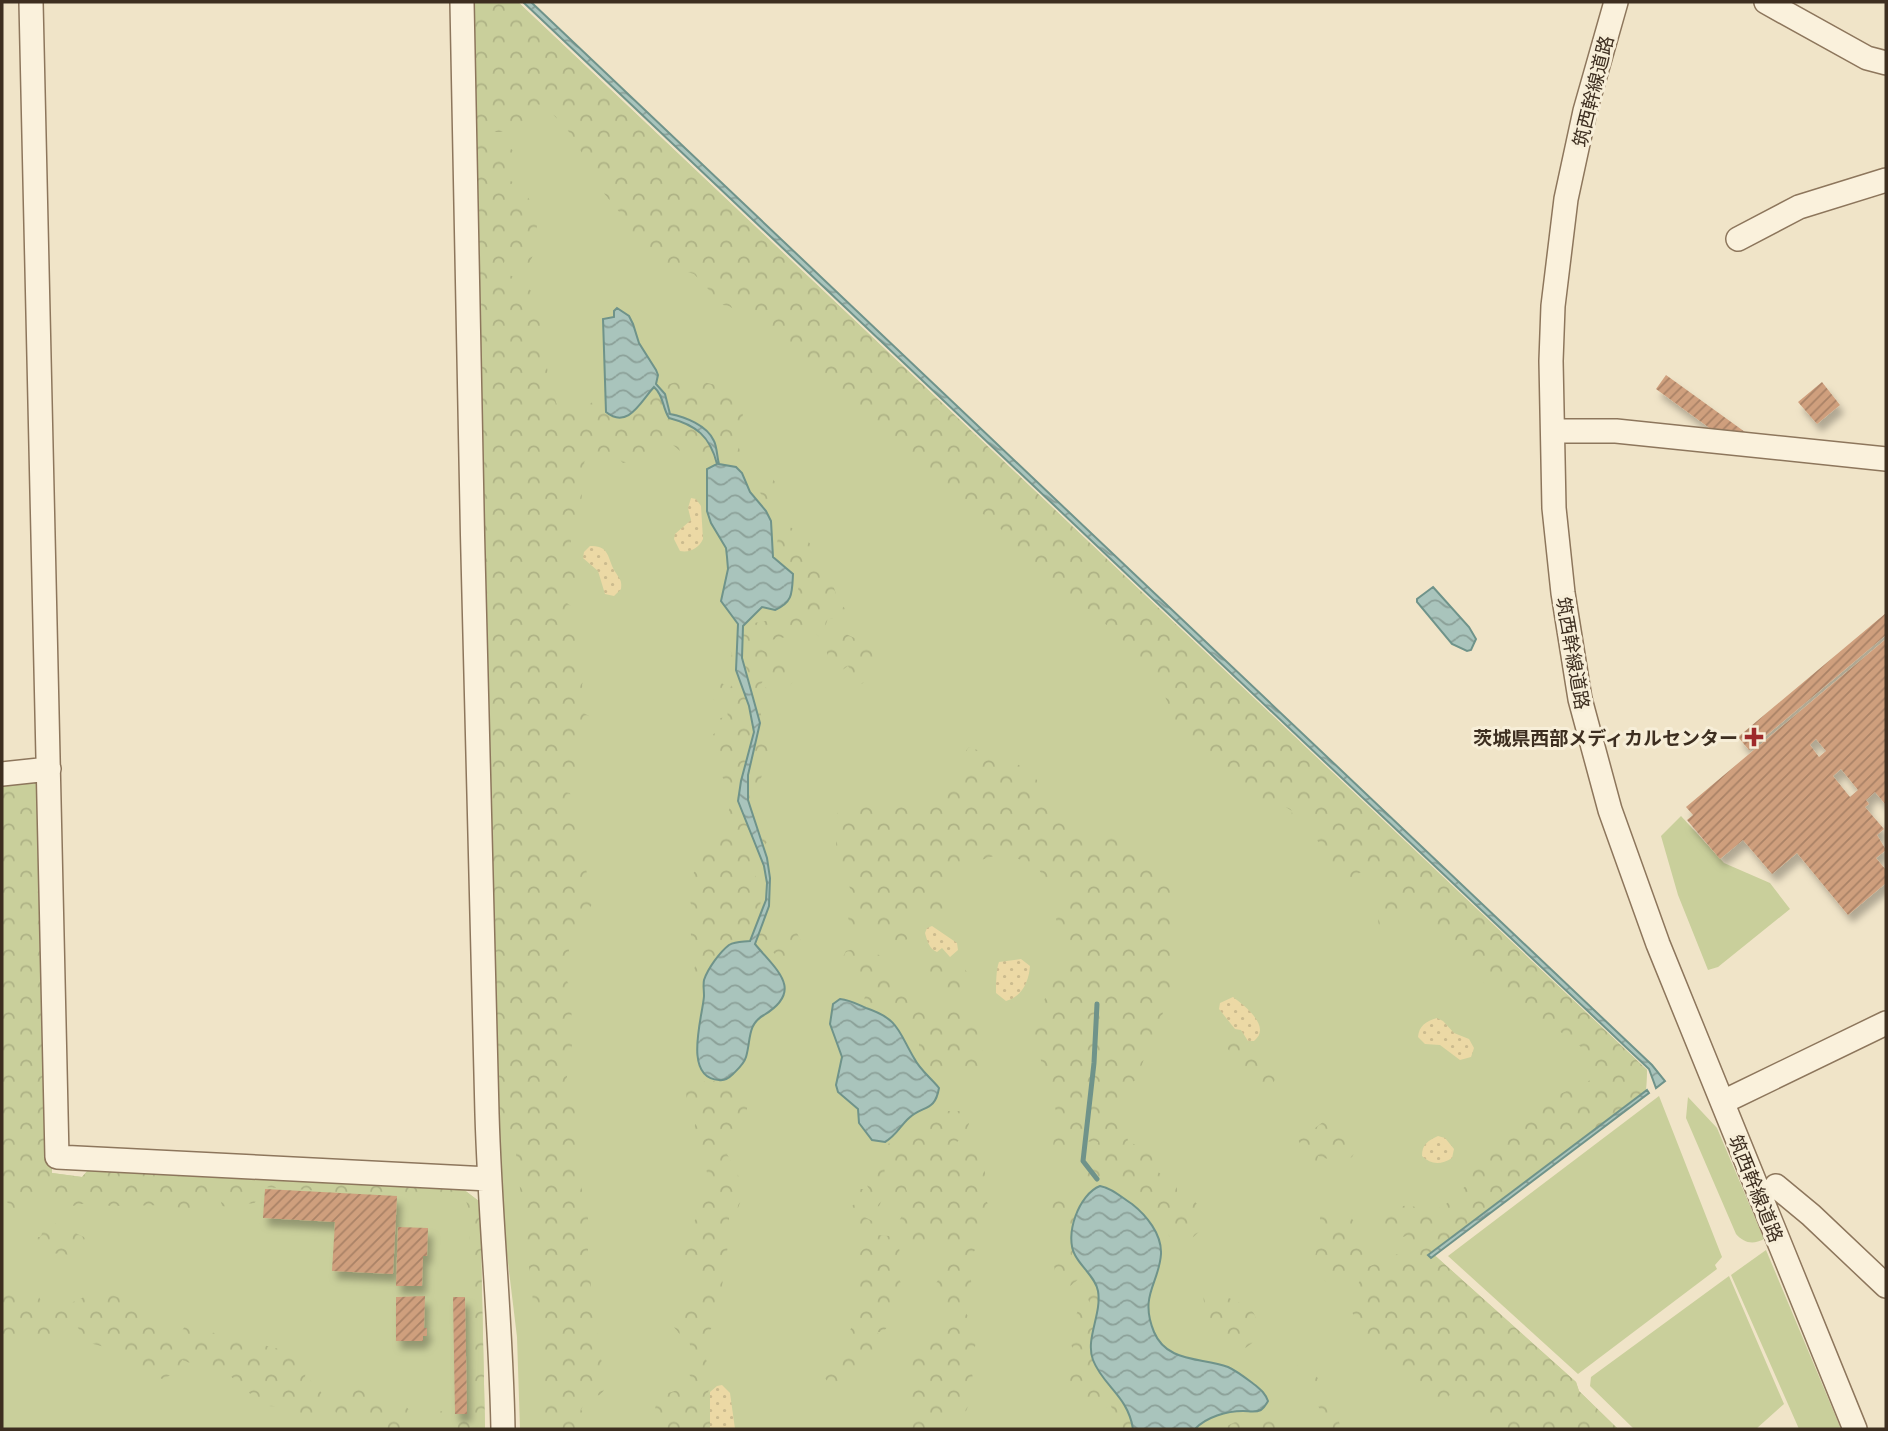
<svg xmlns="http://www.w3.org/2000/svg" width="1888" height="1431" viewBox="0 0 1888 1431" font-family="Literata,'Noto Sans JP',serif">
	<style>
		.grass { fill: #c9cf9b }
		.forest { fill: url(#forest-crowns) }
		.sand { fill: url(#sand-dots) }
		.water { fill: url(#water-waves); stroke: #6f938a; stroke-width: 2 }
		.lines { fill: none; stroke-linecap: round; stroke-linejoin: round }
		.stream { stroke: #6f938a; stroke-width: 5 }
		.building { fill: url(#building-hatch); fill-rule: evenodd; filter: url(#shadow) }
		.minor-casing { stroke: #8d765c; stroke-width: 26 }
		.minor { stroke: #faf1dc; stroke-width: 23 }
		.poi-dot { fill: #9e2a2b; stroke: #f7eed8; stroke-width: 2.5 }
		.labels { text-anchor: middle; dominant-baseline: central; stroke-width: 6; stroke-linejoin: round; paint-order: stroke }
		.street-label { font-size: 19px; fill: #3d2e20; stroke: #f7eed8 }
		.poi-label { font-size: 19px; font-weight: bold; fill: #3d2e20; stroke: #f7eed8; text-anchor: end }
	</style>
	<defs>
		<pattern id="forest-crowns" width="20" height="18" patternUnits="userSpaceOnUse" patternTransform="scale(1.75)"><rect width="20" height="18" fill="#c9cf9b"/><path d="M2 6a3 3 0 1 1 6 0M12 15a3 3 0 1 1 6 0" fill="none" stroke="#aeb285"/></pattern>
		<pattern id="sand-dots" width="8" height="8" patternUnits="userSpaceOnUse" patternTransform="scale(1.75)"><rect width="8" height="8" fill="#ecd9a5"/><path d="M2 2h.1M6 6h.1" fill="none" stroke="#cbbb8e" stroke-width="1.8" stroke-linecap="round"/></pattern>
		<pattern id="water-waves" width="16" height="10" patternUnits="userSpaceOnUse" patternTransform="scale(1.75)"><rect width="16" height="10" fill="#a9c4bc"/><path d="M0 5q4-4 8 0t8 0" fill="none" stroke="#8ba098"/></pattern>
		<pattern id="building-hatch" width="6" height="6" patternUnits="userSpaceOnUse" patternTransform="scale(1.75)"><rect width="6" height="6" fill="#cf9f7d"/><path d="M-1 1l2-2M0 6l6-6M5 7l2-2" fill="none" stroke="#a98266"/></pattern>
		<filter id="shadow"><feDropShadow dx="4.5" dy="8" stdDeviation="3.5" flood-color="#0004"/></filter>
	</defs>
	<rect width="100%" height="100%" fill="#f0e4c8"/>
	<path class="grass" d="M 469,2 L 518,2 L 1647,1070 L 1646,1090 L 1431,1252 L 1576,1382 L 1579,1391 L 1618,1429 L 520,1429 L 517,1337 L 500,1197 Z
		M 40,782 L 52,1173 L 82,1177 L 90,1168 L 463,1189 L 480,1202 L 485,1429 L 2,1429 L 2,786 Z
		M 1681,816 L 1724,863 L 1770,883 L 1790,909 L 1718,967 L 1708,970 L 1678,895 L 1661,836 Z
		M 1659,1096 L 1722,1257 L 1715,1265 L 1717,1269 L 1578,1374 L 1448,1256 Z
		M 1688,1097 L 1717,1128 L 1764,1239 C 1753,1245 1744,1243 1736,1234 L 1686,1118 Z
		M 1766,1250 L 1841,1429 L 1799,1429 L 1731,1275 Z
		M 1729,1276 L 1784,1404 L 1756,1429 L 1634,1429 L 1590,1386 L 1591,1377 Z"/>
	<path class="forest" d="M 469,2 L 518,2 L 1647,1070 L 1646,1090 L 1431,1252 L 1576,1382 L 1579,1391 L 1618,1429 L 1491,1429 L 1490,1418 L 1449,1395 L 1442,1413 L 1424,1401 L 1411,1377 L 1361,1335 L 1348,1301 L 1368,1267 L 1411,1248 L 1408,1235 L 1396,1240 L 1383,1232 L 1377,1225 L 1386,1218 L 1391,1209 C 1407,1203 1415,1206 1430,1213 L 1445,1205 L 1471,1181 L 1470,1160 L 1523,1120 L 1525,1110 L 1595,1078 L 1588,1052 L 1514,998 L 1487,987 L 1450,934 L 1438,926 L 1425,922 L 1416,910 C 1406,913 1399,923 1390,929 L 1379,926 L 1376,907 L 1386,893 L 1378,879 L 1364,870 L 1358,874 L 1355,885 L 1346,886 L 1334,880 L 1332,862 L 1317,840 L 1318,828 L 1312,820 L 1304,820 L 1297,824 L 1291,819 L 1292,811 L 1281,804 L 1266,805 L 1250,802 L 1242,794 L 1237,783 L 1218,764 L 1196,748 L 1185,735 L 1172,717 L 1167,701 L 1153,672 L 1138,654 L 1090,610 L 1047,584 L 1027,565 L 1001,529 L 977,509 L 945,493 L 906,461 L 865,411 L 824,389 L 782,340 L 758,329 L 751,321 L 729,306 L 723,305 L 694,274 L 670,267 L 631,234 L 625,219 L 589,175 L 582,153 L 567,129 L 545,106 L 536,104 C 535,126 506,135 487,131 C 481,129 477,125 472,122 Z
		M 483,138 C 500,137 508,145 519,157 L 518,165 L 503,173 L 504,178 L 517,184 L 538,210 L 535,251 L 528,266 L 516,269 L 506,257 L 503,266 L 492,277 L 495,281 L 509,275 L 517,278 L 542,301 C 543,337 544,371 557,405 C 574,411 583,408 598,399 L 624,402 L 640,411 L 667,385 L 687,378 L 724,387 L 740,403 L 743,415 L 736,439 L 740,451 L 759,473 L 769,475 L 784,492 L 767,502 L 738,464 L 719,451 L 700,457 L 687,457 L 673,445 L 667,445 L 639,461 L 623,463 C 612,452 605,450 589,453 L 584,463 L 588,472 L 583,485 L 579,520 L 573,529 L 571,539 L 571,546 L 580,560 L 579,567 L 577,575 L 560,598 L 571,606 L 573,616 L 584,632 L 582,645 L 577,651 L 585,674 L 582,685 L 586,699 L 580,711 L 589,716 L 591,726 L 589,737 L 584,740 L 570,740 C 569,748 577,760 580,769 L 576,775 L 563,787 L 565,792 L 570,793 L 576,824 L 575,840 L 577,852 L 586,868 L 592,904 L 582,922 L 567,941 L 573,971 L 567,981 L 579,1000 L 578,1005 L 571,1006 L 573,1038 L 565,1089 L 578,1117 L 576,1167 L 588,1213 L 588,1259 L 596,1331 L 606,1353 L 601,1359 L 608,1385 L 601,1394 L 585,1402 L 581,1410 L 588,1416 L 589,1429 L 545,1429 L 544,1319 L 534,1310 L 515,1145 L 498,1134 L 473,141 Z
		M 779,525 C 796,525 811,541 817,556 L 811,568 C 825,573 832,579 836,594 L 828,598 L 829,603 L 840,604 L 848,611 L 840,619 L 828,618 L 825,627 L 837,637 L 846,634 L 869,645 L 874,659 L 863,683 L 857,686 L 846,680 L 852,673 L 848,666 L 841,671 L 828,664 L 826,642 C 815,633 805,624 790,630 L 791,636 L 771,640 L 756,631 L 752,644 L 778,659 L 795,679 L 788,688 L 773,684 L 766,677 L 761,684 L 769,690 L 765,698 L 756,696 L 763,722 L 772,729 L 770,757 L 752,799 L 757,822 L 767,842 L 753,862 L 753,872 L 762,888 L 760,908 L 752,930 C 767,932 778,926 794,927 L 801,941 L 801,951 L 789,959 L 777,956 L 765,944 L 741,937 L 730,942 L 711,996 L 696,995 L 689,985 L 701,948 L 691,936 L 690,924 L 700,918 C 685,905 690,889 694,872 L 703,866 L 699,858 C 707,836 737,818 730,790 C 729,785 724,780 721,775 C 715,764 711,751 708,739 L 718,730 L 713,719 L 728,717 L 726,705 L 714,700 L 712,688 L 721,683 L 731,687 L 735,680 L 730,661 L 732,654 L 727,644 L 723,624 L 748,630 L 753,623 C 784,620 794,608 801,579 L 776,554 Z
		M 969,747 L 1024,767 L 1037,780 L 1039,798 C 1058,811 1078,821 1089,842 L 1109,834 L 1129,844 L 1154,862 L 1171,892 L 1176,964 L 1157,1035 L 1144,1059 L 1136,1080 L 1119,1089 L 1124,1095 L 1122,1103 L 1109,1105 C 1115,1119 1125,1128 1129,1143 L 1152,1148 L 1159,1161 L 1158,1172 L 1177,1185 L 1177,1194 L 1190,1195 L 1200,1208 L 1201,1230 L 1190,1240 L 1177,1242 L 1169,1236 L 1166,1220 L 1168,1213 L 1158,1219 L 1149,1214 L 1145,1196 L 1141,1193 L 1127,1195 L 1109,1180 L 1083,1184 C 1079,1168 1084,1157 1098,1147 L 1098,1142 L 1076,1141 L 1061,1156 L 1053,1148 L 1056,1111 L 1036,1044 L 1034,1024 L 1046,996 L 1054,981 L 1074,961 L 1077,949 C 1067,936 1048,925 1060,906 C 1065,900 1072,897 1076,890 L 1071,881 L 1052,885 L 1045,880 L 1037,866 L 1042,860 L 1039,857 L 1029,863 L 1003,853 L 972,863 L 947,889 L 945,903 L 947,919 L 937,916 L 922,903 L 900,919 L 907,922 L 914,932 L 903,943 L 893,941 L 876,927 L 862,933 L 852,931 L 847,914 L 852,894 L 836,849 L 837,813 C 859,798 888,799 911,811 C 926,803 952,795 957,779 C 962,765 958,760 969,747 Z
		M 40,782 L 52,1173 L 82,1177 L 90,1168 L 463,1189 L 480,1202 L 485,1429 C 466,1429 441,1431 432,1414 C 449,1404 459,1425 475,1421 L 469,1210 L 466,1201 L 264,1187 C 254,1215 250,1196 235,1208 L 222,1206 L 220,1198 L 187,1210 L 170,1205 L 110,1206 L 95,1201 L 68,1207 L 64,1201 L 50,1198 L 30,1199 L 22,1209 L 13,1208 L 5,1200 L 2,1202 L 2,786 Z
		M 862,947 L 881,956 L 891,970 L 888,977 L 901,976 L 909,987 L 913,1007 L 920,1004 L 938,1015 L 950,1008 L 952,995 C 939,985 933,987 922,974 L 928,961 L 939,956 L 958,961 L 967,972 L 962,981 L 968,990 L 960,1004 L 968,1005 L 973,1013 L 972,1022 L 979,1025 L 981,1035 L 977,1043 L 985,1054 L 985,1063 L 976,1075 L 948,1067 L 934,1074 L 919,1060 L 919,1035 L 912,1024 L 904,1028 L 883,1009 L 870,1006 L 864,1000 L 867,989 L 843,976 L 838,967 L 846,951 Z
		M 1231,1030 C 1237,1033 1239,1037 1244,1041 C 1262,1056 1290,1061 1269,1090 L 1252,1087 L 1241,1071 L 1236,1070 L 1234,1057 L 1224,1044 L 1226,1033 Z
		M 707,1080 L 741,1086 L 749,1101 L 740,1135 L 727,1154 L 745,1189 L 738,1208 L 732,1211 L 729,1216 L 729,1238 L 720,1300 L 712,1327 L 703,1342 L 705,1357 L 709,1367 L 717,1374 L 714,1383 L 708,1392 L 712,1402 L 711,1429 L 651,1429 L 658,1394 C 674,1393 682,1390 691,1377 L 682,1365 L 691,1350 L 689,1340 L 682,1337 L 673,1326 C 679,1312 698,1302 709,1290 L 705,1278 L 695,1278 L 685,1269 C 684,1246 686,1226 704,1210 L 699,1203 L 708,1180 L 704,1153 L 694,1136 L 696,1113 L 687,1102 L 686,1092 Z
		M 942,1111 L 960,1111 L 970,1117 C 968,1136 960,1139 947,1151 L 974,1151 L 985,1165 L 985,1176 L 979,1181 L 972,1183 C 984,1195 991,1204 992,1221 C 983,1232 980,1243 973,1253 C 969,1259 965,1261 962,1268 L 971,1280 L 972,1291 L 962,1307 L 973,1324 L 977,1337 L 972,1361 L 973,1396 L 966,1411 L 939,1422 L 934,1429 L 908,1429 L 922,1402 L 920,1397 L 910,1398 L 899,1392 L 912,1380 L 902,1365 C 909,1355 915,1349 927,1347 L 925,1329 C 935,1320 946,1320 957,1312 L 953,1308 L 945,1310 L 939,1304 L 936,1283 L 954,1257 L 937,1244 L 929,1252 L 917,1249 L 898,1224 L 914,1187 L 908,1182 L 905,1185 L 907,1192 L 900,1197 L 892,1192 L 898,1170 L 897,1163 L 885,1167 L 884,1176 L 878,1178 L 882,1189 L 875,1195 L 882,1200 L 879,1206 L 861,1215 L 876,1223 L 877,1235 L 889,1236 L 898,1242 L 901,1259 L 894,1268 L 901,1283 L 903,1302 L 888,1304 L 894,1312 L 894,1319 L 883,1332 L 878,1332 L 880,1351 L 876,1354 L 867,1354 L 865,1357 L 868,1361 L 864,1367 L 858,1365 L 850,1368 L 854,1377 L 850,1384 L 832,1387 L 824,1377 L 828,1362 L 838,1355 L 840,1346 L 852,1337 L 850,1330 L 858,1317 L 854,1313 L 855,1306 L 862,1300 L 857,1293 L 857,1283 L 866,1276 L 857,1271 L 858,1255 L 871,1241 L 869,1232 L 848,1229 L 841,1220 L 844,1211 L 861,1200 L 859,1189 L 869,1189 L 864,1180 L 871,1172 L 866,1167 L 877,1158 L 866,1150 C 877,1143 888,1148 898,1138 L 912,1141 L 916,1133 L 913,1124 L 926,1116 Z
		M 1327,1119 C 1347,1122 1352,1128 1358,1147 L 1352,1157 L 1341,1163 L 1318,1156 L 1317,1162 L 1310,1165 L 1295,1133 L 1305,1125 L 1315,1128 Z
		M 1065,1195 L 1072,1199 L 1075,1205 L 1081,1197 L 1086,1199 L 1093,1258 L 1141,1429 L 1121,1429 L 1110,1404 L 1098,1415 L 1070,1400 L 1065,1388 C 1068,1382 1071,1375 1074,1371 C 1082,1362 1086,1363 1084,1350 L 1073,1349 C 1065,1333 1075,1320 1080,1305 L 1090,1304 L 1080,1278 L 1069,1287 L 1060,1289 C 1054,1275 1051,1253 1057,1239 L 1064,1243 L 1069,1261 L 1072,1260 L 1068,1243 L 1069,1227 L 1056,1226 L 1049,1205 L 1053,1196 Z
		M 1330,1207 C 1354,1216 1362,1225 1366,1251 L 1359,1258 L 1359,1267 L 1349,1275 L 1330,1285 L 1316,1273 L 1311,1273 L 1320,1235 L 1320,1216 Z
		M 54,1223 L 84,1237 L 91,1249 L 85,1256 C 73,1258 64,1252 52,1254 L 47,1247 L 36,1247 L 27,1243 L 30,1237 L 40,1237 L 42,1234 L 40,1229 Z
		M 20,1289 L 36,1289 C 42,1309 49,1306 67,1308 L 71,1303 L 84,1297 L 99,1309 L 109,1294 C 139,1304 151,1312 165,1340 L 175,1342 L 185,1326 L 193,1324 L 202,1330 L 308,1356 L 305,1377 C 316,1384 322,1389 324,1402 L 332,1395 L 348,1397 L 350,1393 L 348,1386 L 354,1383 L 365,1387 L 369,1401 L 388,1402 L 400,1400 L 411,1412 L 416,1429 L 368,1429 L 361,1413 L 351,1414 L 346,1425 L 341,1424 L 335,1411 L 327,1411 L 315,1419 L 304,1419 L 293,1415 L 283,1407 L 268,1406 L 257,1400 L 227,1373 L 206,1369 L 182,1360 L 178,1372 L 162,1379 L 132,1361 L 128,1362 L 123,1352 L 86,1342 L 76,1324 L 65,1326 L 69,1340 C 53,1343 55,1339 42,1335 C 27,1332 15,1341 2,1340 L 2,1293 Z
		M 1215,1289 C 1240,1310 1263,1298 1255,1341 L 1244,1349 C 1215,1342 1205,1320 1203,1293 Z
		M 1295,1365 C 1324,1371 1335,1404 1341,1429 L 1331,1429 Z
		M 1267,1408 L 1275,1408 L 1288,1429 L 1222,1429 C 1235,1421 1248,1415 1263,1418 L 1262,1415 Z"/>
	<path class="sand" d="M 691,498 L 696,499 L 701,506 L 703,539 C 699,548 690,553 680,551 L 674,539 L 675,534 L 691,520 L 688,508 Z
		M 590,546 C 611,545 607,560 616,573 C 620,580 622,580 621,589 L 614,596 L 605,594 L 598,571 L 583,558 L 584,552 Z
		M 932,926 L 957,943 L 958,950 L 950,957 L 942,948 L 937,952 C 929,949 927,940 925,933 L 927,928 Z
		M 1021,959 L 1030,966 C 1029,981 1022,997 1006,1001 L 996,993 C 996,985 996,969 999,962 Z
		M 1233,997 C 1245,1006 1272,1027 1254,1041 L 1248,1041 L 1241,1030 L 1235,1029 L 1219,1009 L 1220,1003 Z
		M 1437,1018 L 1443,1021 L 1454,1033 L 1469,1039 L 1474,1048 L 1471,1057 L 1460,1060 L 1440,1045 L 1425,1044 L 1418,1037 C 1419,1026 1426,1021 1437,1018 Z
		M 1438,1136 L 1445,1138 L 1454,1149 L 1452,1158 C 1441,1165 1431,1165 1422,1156 C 1422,1144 1428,1141 1438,1136 Z
		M 722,1385 L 730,1393 L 735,1429 L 710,1429 L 710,1392 L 717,1386 Z"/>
	<path class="water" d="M 523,2 L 531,2 L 1652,1065 L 1665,1081 L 1656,1088 L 1649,1069 Z
		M 617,308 L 629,316 L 633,324 L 639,343 L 656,370 L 658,375 L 656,384 L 665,394 L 670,414 C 685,417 707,425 714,441 C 717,447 717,457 719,464 L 736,467 L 742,473 L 750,492 L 766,511 L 771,521 L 773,557 L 793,574 C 792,593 793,602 775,610 L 762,607 L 743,626 L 742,658 L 760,723 L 748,775 L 748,800 L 767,858 L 770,878 L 769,906 L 755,944 C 776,970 805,990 764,1015 C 747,1024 751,1041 746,1057 C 744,1064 738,1069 733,1074 C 729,1078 725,1081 719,1080 C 682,1078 703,1015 704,996 C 704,990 703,985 704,980 C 708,968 720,952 729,945 C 736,941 743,942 750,941 L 766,900 L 767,883 L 764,866 L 738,801 L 741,781 L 754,732 L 749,706 L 736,670 L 738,624 L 721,601 L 728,569 L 727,557 L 726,548 L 711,523 L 707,511 L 707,469 L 717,464 C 710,436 696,425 669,418 C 662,407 664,396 654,387 C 641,401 628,430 606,412 L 603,319 L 614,317 L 614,311 Z
		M 1433,587 L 1469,627 L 1476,639 L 1471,650 L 1467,651 L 1452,644 L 1417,602 L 1417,599 Z
		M 840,999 C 850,1000 857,1004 866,1008 C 899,1019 898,1031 914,1058 C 920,1070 931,1078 939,1088 C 935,1112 923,1105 909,1118 C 900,1126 896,1136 885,1142 L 872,1140 L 859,1123 L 858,1109 L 838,1092 L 836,1085 L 842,1057 L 830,1024 L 833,1004 Z
		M 1647,1090 L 1649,1093 L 1431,1258 L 1428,1255 Z
		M 1100,1186 C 1112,1188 1121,1197 1132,1204 C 1146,1215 1162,1234 1161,1254 C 1159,1284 1139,1295 1154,1332 C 1167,1363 1201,1357 1228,1367 C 1237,1371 1247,1379 1255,1385 C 1261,1390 1265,1393 1268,1401 C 1265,1406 1265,1407 1261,1410 C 1255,1413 1249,1411 1243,1411 C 1227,1411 1206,1417 1195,1429 L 1133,1429 C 1128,1396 1103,1386 1093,1360 C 1085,1339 1102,1314 1098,1291 C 1096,1278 1081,1267 1075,1255 C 1064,1235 1079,1194 1100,1186 Z"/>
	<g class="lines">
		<path class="stream" d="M 1097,1179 L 1083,1161 L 1094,1063 L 1097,1004"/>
	</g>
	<path class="building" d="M 1666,375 L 1745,432 L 1715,432 L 1656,389 Z
		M 1822,382 L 1840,405 L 1817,424 L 1798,402 Z
		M 1886,613 L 1886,635 L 1749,750 L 1738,737 Z
		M 1886,639 L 1886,805 L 1875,792 L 1866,800 L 1869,804 L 1865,807 L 1884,829 L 1877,835 L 1886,850 L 1876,858 L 1886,870 L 1886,883 L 1848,915 L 1797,853 L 1772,874 L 1743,840 L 1720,859 L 1687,820 L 1693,815 L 1686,807 ZM 1816,739 L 1826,751 L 1819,757 L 1810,745 ZM 1841,769 L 1858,790 L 1850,797 L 1833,776 Z
		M 265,1189 L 397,1196 L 393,1274 L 332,1271 L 335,1222 L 263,1218 Z
		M 398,1227 L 428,1228 L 427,1256 L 423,1256 L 422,1286 L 396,1286 Z
		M 425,1296 L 424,1328 L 427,1328 L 427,1336 L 423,1336 L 423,1341 L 396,1341 L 396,1297 Z
		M 453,1297 L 465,1297 L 467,1414 L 455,1414 Z"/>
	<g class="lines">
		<g class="minor-casing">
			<path id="minor" d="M 31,2 L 57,1157 L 489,1179
				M 462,2 C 469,373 476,743 487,1114 C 490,1219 501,1324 503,1429
				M 1616,2 L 1585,111 L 1566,199 L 1553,306 L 1551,361 L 1554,508 L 1563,593 L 1580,699 L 1610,810 L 1658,944 L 1855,1429
				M 1766,2 L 1867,58 L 1886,63
				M 1738,239 L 1799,207 L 1886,180
				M 1553,431 L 1616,431 L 1886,459
				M 2,774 L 49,769
				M 1723,1102 L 1886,1023
				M 1776,1186 L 1811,1215 L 1886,1286"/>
		</g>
		<use href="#minor" class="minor"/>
	</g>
	<path class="poi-dot" d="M1750.5 726.5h7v7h7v7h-7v7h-7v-7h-7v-7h7z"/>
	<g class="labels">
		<g class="street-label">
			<text transform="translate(1592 91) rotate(-76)">筑西幹線道路</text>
			<text transform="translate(1574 653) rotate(80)">筑西幹線道路</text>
			<text transform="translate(1757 1188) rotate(68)">筑西幹線道路</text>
		</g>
		<g class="poi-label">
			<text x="1738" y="737">茨城県西部メディカルセンター</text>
		</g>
	</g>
	<rect width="1888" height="1431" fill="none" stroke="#3d2e20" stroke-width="7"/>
</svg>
